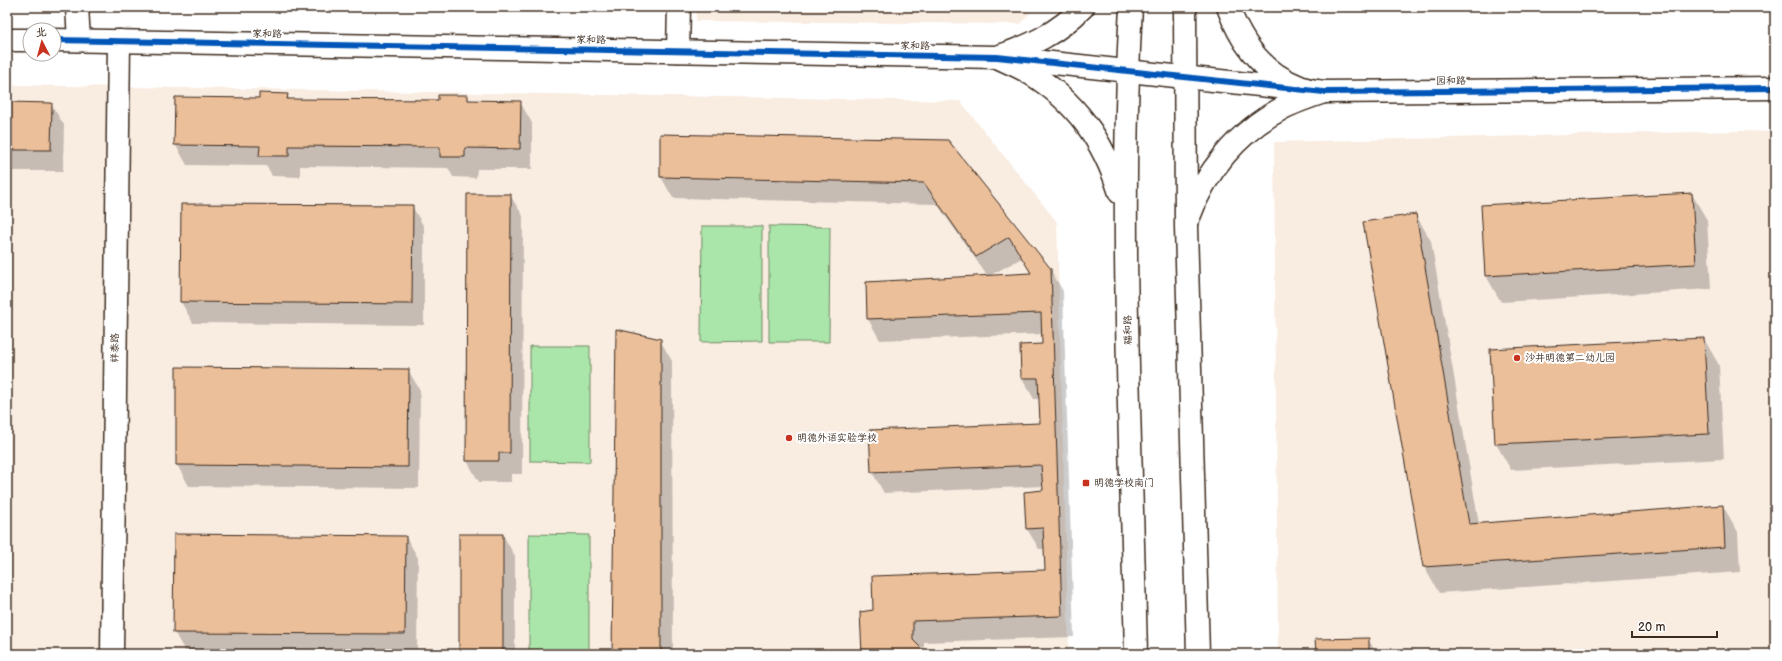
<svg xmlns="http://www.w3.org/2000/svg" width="1782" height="661" viewBox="0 0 1782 661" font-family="'Balsamiq Sans','LXGW WenKai TC',sans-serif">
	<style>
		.built { fill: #f9ece1 }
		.green { fill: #aae5aa; stroke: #728864 }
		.shadow { fill: #0003; fill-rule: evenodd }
		.building { fill: #eabf9a; stroke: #3b2a1e }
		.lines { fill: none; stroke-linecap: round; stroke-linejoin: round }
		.minor-casing { stroke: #3b2a1e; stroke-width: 25 }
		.tertiary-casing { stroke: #3b2a1e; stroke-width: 25 }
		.secondary-casing { stroke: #3b2a1e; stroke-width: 25 }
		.minor { stroke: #fff; stroke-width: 22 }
		.tertiary { stroke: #fff; stroke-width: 22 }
		.secondary { stroke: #fff; stroke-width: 22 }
		.cycleway-casing { stroke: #fff; stroke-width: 8 }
		.cycleway { stroke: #0057b8; stroke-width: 6 }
		.poi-dot { fill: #c8321e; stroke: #fff; stroke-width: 1.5 }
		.labels { text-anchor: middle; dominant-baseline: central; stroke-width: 4; stroke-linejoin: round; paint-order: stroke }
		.street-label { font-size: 10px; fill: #3b2a1e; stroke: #fff }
		.poi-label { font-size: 10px; fill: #3b2a1e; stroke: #fff; text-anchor: start }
	</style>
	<rect width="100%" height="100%" fill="#fff"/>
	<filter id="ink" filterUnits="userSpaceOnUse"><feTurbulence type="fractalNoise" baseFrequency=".025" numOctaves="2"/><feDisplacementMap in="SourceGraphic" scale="8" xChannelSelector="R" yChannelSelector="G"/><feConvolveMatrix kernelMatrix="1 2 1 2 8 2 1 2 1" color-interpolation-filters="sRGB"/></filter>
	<g filter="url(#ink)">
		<path class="built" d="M 696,7 L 1035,7 L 1020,24 L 696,21 Z
			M 7,85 L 960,101 L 1057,222 L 1069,654 L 7,654 Z
			M 1740,131 L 1775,132 L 1775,654 L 1278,654 L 1274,142 Z"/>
		<path class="green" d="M 702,226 L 762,226 L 762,341 L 701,342 Z
			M 769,226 L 830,227 L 829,342 L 769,342 Z
			M 530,346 L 590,346 L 590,462 L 530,461 Z
			M 529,534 L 589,535 L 589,650 L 529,650 Z"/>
		<path class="shadow" d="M 287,95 L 290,100 L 439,101 L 467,96 L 470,101 L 520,102 L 532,123 L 532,169 L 477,169 L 476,178 L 453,177 L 448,168 L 300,166 L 300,177 L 272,176 L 267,166 L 187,165 L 175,144 L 260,99 Z
			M 7,103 L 51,104 L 64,125 L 63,171 L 8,171 L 7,180 Z
			M 947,141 L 1050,269 L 1063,291 L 1074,637 L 924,642 L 924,651 L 926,654 L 863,654 L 861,613 L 1046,571 L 1045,549 L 1039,549 L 1027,529 L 1044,491 L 1044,486 L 884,493 L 872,472 L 1041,424 L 1040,399 L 1034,399 L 1022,378 L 1021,346 L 1043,345 L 1043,334 L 880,340 L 868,319 L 867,283 L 988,277 L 937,204 L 673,198 L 661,177 ZM 1022,258 L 1032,274 L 989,276 Z
			M 1692,194 L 1707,220 L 1711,289 L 1501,302 L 1486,276 Z
			M 510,195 L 523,216 L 522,474 L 511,474 L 511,482 L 479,482 L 467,461 Z
			M 412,206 L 424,227 L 424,325 L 193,323 L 181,302 Z
			M 1416,215 L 1431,241 L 1479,524 L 1723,506 L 1738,532 L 1740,572 L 1439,593 L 1424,567 L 1364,223 Z
			M 1704,339 L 1719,365 L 1724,459 L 1511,470 L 1496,444 L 1491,350 Z
			M 660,340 L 672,361 L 673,654 L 613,654 Z
			M 177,368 L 408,370 L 420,390 L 419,488 L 189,486 L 177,465 Z
			M 503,535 L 515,556 L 515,654 L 460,654 Z
			M 406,537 L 418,558 L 417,654 L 186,653 L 174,632 Z
			M 1368,639 L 1377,654 L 1317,654 Z"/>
		<path class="building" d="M 259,93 L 288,94 L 287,99 L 438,100 L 438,95 L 468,95 L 468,100 L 521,101 L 520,149 L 465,148 L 465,157 L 440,157 L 440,147 L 289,146 L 289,156 L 259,156 L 260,146 L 174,145 L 175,97 L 259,98 Z
			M 7,102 L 52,103 L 51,150 L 7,150 Z
			M 660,134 L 948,140 L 1051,269 L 1062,616 L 913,621 L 913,640 L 927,654 L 862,654 L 860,612 L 873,610 L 872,576 L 1045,570 L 1043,528 L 1026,529 L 1024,492 L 1043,490 L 1041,465 L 871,472 L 869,430 L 1040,423 L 1038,378 L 1021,378 L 1020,345 L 1042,344 L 1041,313 L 867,319 L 866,282 L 1031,273 L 1009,237 L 976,257 L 924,183 L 660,177 Z
			M 1692,193 L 1696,264 L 1485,276 L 1481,205 Z
			M 467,194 L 511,194 L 510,453 L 499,453 L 499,461 L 466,461 Z
			M 181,204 L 413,205 L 412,304 L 180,302 Z
			M 1416,214 L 1469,524 L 1723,505 L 1725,547 L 1423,567 L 1363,222 Z
			M 616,329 L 661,339 L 661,654 L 612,654 Z
			M 1704,338 L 1709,434 L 1495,444 L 1490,349 Z
			M 176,367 L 409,369 L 408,467 L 176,465 Z
			M 174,534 L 406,536 L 405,634 L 173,633 Z
			M 459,534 L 503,534 L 503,654 L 459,654 Z
			M 1369,638 L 1369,654 L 1316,654 L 1315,639 Z"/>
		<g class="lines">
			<g class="minor-casing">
				<path id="minor" d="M 77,7 L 79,40
					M 678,51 L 679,7
					M 112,654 L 119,41"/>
			</g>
			<g class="tertiary-casing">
				<path id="tertiary" d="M 7,40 L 30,40
					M 54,40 L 997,57 L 1324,92 L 1775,88"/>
			</g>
			<g class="secondary-casing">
				<path id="secondary" d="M 1131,7 C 1119,222 1131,438 1136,654
					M 1185,7 L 1186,227 L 1198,654
					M 1228,7 C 1241,43 1262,73 1300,87 C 1307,90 1316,91 1324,92
					M 997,57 C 1007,62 1018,66 1028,72 C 1076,101 1103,140 1120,193
					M 997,57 C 1030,46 1058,33 1083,7
					M 1189,217 C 1205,172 1238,132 1281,109 C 1294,102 1309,97 1324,92"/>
			</g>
			<use href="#minor" class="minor"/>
			<use href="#tertiary" class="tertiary"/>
			<use href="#secondary" class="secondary"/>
			<g class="cycleway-casing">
				<path id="cycleway" d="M 54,40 L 997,57 L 1324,92 L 1775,88"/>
			</g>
			<use href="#cycleway" class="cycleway"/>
		</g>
	</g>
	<g class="poi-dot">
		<circle cx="1517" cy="358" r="4"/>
		<circle cx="789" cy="438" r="4"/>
		<rect x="1082" y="479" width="8" height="8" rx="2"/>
	</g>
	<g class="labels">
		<g class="street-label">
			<text transform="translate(267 34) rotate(1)">家和路</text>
			<text transform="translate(591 40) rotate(1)">家和路</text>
			<text transform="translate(915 46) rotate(1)">家和路</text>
			<text transform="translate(1451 81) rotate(-1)">园和路</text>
			<text transform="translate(1128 330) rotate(-91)">福和路</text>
			<text transform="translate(115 348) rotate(-89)">祥泰路</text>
		</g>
		<g class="poi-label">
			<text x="1525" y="358">沙井明德第二幼儿园</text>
			<text x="797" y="438">明德外语实验学校</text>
			<text x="1094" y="483">明德学校南门</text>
		</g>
	</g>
	<rect width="1782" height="661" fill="none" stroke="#fff" stroke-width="24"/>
	<rect x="12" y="12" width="1758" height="637" fill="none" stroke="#3b2a1e" stroke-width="1.5" filter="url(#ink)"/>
	<g transform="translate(42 42) rotate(354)"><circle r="19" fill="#ffffff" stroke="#b1aaa5"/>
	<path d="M0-3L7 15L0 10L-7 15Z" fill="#c8321e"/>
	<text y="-6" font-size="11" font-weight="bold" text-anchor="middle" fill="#3b2a1e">北</text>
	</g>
	<path d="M1632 631v6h85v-6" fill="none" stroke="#3b2a1e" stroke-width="2"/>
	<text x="1638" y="631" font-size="12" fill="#3b2a1e" stroke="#ffffff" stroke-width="3" paint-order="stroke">20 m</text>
</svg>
